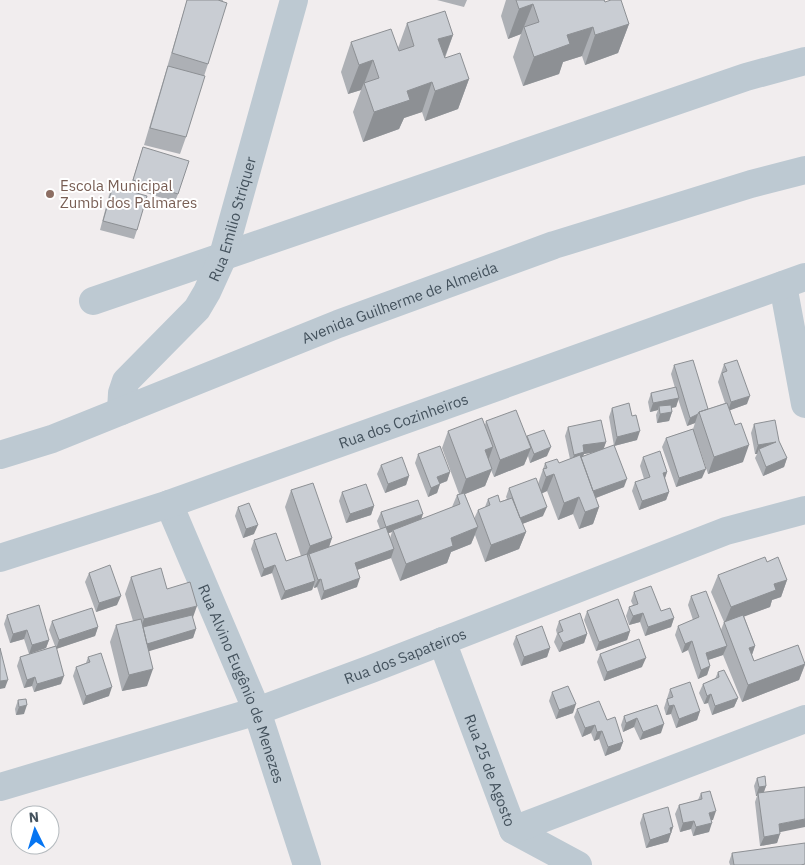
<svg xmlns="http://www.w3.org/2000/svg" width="805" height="865" viewBox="0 0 805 865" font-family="'IBM Plex Sans',sans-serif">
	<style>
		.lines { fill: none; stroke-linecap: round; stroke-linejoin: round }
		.minor { stroke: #bdc9d2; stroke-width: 28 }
		.tertiary { stroke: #bdc9d2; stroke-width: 28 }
		.wall { fill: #adb0b5; fill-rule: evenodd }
		.shaded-wall { fill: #8d9094 }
		.building { fill: #c9cdd3; stroke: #8d9094 }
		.education-dot { fill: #8d6e63; stroke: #fff; stroke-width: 2 }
		.labels { text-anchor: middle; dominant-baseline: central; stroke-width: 4; stroke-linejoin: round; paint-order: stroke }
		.education-label { font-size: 15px; fill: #785e54; stroke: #fff; text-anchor: start }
		.street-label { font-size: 15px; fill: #44525d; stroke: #fff }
	</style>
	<rect width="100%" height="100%" fill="#f1edee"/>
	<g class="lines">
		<g class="minor">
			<path d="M 783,285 L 805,404"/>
			<path d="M 93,301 L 746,77 L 805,61"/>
			<path id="s1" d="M 121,411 L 122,393 L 126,381 L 197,309 L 207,292 L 222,259 L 294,0"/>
			<path id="s2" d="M 169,504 L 257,711 L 307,865"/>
			<path id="s3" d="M 442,641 L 513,830 L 578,865"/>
			<path id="s4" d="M 0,787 L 257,711 L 371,669 L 726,531 L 805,510"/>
			<path d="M 513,830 L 805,719"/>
		</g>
		<g class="tertiary">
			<path id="s5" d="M 0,455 L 52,439 L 338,324 L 554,245 L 751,184 L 805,170"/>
			<path id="s6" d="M 0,558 L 169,504 L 805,277"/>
		</g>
	</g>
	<path class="wall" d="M 187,0 L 223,0 L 208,64 L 204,76 L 186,137 L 180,154 L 144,145 Z
		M 437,0 L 467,0 L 464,7 Z
		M 506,0 L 605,0 L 605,2 L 629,24 L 618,53 L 585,65 L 582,56 L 563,62 L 559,74 L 523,86 L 513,57 L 521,34 L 508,39 L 501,16 Z
		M 407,23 L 453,35 L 445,58 L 469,79 L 458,109 L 425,121 L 422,112 L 404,118 L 399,129 L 363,142 L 353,112 L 361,90 L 348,94 L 341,72 L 351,42 L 398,48 Z
		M 143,147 L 178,194 L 175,202 L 130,188 Z
		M 113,186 L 137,230 L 134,239 L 100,230 L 109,195 Z
		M 724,364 L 747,404 L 730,410 L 743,462 L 708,474 L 698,443 L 702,478 L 676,487 L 662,447 L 666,438 L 693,429 L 695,423 L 687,426 L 678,399 L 676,407 L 671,408 L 672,412 L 669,421 L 657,423 L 656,415 L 658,410 L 650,412 L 648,402 L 651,393 L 675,388 L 671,374 L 674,365 L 708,409 L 725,403 L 718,382 Z
		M 612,408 L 637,440 L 614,446 L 624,487 L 596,498 L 599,507 L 593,524 L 579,529 L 573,514 L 558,520 L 547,491 L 541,494 L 543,516 L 522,524 L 526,532 L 519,549 L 485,562 L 475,535 L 471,544 L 451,552 L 447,563 L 400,581 L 391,558 L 357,570 L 357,587 L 321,600 L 317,587 L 314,588 L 314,586 L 312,590 L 281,600 L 272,573 L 261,577 L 251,549 L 254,540 L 286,561 L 301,556 L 285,507 L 291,490 L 332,538 L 329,547 L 380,529 L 377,521 L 381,512 L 421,520 L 452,507 L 457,495 L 459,494 L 442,448 L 448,431 L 485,425 L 486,421 L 527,438 L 527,436 L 547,456 L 530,463 L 528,456 L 524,465 L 494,477 L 491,470 L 485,486 L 465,494 L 474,519 L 478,510 L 485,507 L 488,499 L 500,502 L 507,499 L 506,497 L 509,488 L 538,484 L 545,463 L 559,463 L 570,459 L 565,436 L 568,427 L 606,442 L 603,449 L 614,446 L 609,417 ZM 595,452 L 583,456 L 584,454 ZM 392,532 L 390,538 L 388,533 Z
		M 754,424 L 779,441 L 787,458 L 784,467 L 763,476 L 755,458 L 757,454 L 755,454 L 751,433 Z
		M 418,454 L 450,472 L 447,481 L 440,484 L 437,493 L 428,497 L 415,463 Z
		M 643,457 L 667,472 L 665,478 L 669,492 L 666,500 L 639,510 L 632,491 L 635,482 L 644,479 L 640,466 Z
		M 381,465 L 409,476 L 406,485 L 385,493 L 377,474 Z
		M 342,492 L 374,506 L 371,515 L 346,523 L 339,501 Z
		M 238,507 L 254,534 L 243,538 L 235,516 Z
		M 767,562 L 787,580 L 781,597 L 772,600 L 770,607 L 744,616 L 755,646 L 752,655 L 754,661 L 805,662 L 805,665 L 799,680 L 742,702 L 723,655 L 708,660 L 710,666 L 707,675 L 698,679 L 688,650 L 682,653 L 675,635 L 678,626 L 693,620 L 688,605 L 691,596 L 721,630 L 724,622 L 711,592 L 718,575 Z
		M 89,573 L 117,605 L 96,612 L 85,582 Z
		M 131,577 L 167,589 L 193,619 L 196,629 L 193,638 L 148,651 L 147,686 L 122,691 L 110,642 L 116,625 L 133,621 L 125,594 Z
		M 634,592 L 661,611 L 674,618 L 671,627 L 645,636 L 640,622 L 629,625 L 626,616 L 629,607 L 633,605 L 631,601 Z
		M 587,611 L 630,631 L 627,640 L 596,651 L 584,620 Z
		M 7,615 L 49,640 L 46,648 L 29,654 L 24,639 L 10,643 L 4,624 Z
		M 52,621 L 98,627 L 95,636 L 56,649 L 61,684 L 34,692 L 32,686 L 24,688 L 17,666 L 20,657 L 55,646 L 49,630 Z
		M 559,621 L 587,634 L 584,643 L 559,652 L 554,642 L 557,634 L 556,630 Z
		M 516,636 L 550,648 L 547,657 L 521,666 L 513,644 Z
		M 600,654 L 642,667 L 604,681 L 597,662 Z
		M 88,657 L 109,696 L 83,705 L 73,676 L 76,667 L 86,663 Z
		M 718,672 L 738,698 L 734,707 L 712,715 L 708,703 L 704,704 L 699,693 L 703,684 L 715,679 Z
		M 670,689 L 700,711 L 697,720 L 676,728 L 671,714 L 666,715 L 664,708 Z
		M 552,692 L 573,713 L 556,719 L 549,701 Z
		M 18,700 L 24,714 L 16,715 L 15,709 Z
		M 657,705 L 661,733 L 640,740 L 634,727 L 623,732 L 621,725 L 624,716 Z
		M 577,709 L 607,720 L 623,742 L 620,750 L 605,756 L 599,739 L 594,741 L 591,733 L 582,737 L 574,717 Z
		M 757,778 L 766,786 L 764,792 L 780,832 L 777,843 L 760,846 L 755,802 L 757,796 L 756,796 L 754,786 Z
		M 701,793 L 713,820 L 711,820 L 709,832 L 693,836 L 691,829 L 680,832 L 675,814 L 679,805 L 698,800 Z
		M 643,814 L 673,827 L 668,842 L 646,848 L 640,823 Z
		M 732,853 L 805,865 L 730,865 L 729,862 Z"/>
	<path class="shaded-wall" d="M 533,4 L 521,34 L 508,39 L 519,9 Z
		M 629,24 L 618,53 L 585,65 L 595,35 Z
		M 593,27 L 582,56 L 563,62 L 559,74 L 523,86 L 534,57 L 567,35 Z
		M 453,35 L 442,64 L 438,39 Z
		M 373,60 L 364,84 L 364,83 L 361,90 L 348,94 L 359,65 Z
		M 469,79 L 458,109 L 425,121 L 435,91 Z
		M 432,82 L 422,112 L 404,118 L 399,129 L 363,142 L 374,112 L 407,91 Z
		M 750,396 L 747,404 L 728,411 L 731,402 Z
		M 679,398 L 676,407 L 660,410 L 659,406 L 658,410 L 650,412 L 653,403 Z
		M 672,412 L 669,421 L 657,423 L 660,414 Z
		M 698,414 L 695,423 L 687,426 L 690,418 Z
		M 640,431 L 637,440 L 614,446 L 617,437 Z
		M 606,442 L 603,451 L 584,454 L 581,461 L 571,463 L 574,455 L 583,445 Z
		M 776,442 L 759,449 L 757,454 L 755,454 L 758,445 Z
		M 749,445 L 743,462 L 708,474 L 714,457 Z
		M 493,447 L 487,464 L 485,450 Z
		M 551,447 L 547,456 L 530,463 L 534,454 Z
		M 531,448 L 524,465 L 494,477 L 500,460 Z
		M 787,458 L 784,467 L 763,476 L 766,467 Z
		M 492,469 L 485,486 L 460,496 L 466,479 Z
		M 706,469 L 702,478 L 676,487 L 679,478 Z
		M 450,472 L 447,481 L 434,486 L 437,477 Z
		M 667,472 L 664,481 L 663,473 Z
		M 554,474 L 547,491 L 540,494 L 546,477 Z
		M 409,476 L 406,485 L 385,493 L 388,484 Z
		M 627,479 L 624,487 L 585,502 L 588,493 Z
		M 440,484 L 437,493 L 428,497 L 431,488 Z
		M 669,492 L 666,500 L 639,510 L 642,501 Z
		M 579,497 L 573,514 L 558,520 L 564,503 Z
		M 374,506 L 371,515 L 346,523 L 350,514 Z
		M 547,507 L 543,516 L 517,526 L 520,518 Z
		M 599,507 L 593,524 L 579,529 L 585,512 Z
		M 423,514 L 420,523 L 393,530 L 392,532 L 383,535 L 386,527 Z
		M 258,525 L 254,534 L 243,538 L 246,529 Z
		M 478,527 L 471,544 L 451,552 L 447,563 L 400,581 L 406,564 L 451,538 Z
		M 526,532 L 519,549 L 485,562 L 491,545 Z
		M 332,538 L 326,555 L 309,554 L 305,562 L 303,563 L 310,546 Z
		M 394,549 L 391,558 L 351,572 L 355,563 Z
		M 275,565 L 272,573 L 261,577 L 264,569 Z
		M 360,578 L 357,587 L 321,600 L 324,591 Z
		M 321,579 L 317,587 L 314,588 L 318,580 Z
		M 787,580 L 781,597 L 772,600 L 770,607 L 724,624 L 731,607 L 774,584 Z
		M 315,581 L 312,590 L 281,600 L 285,591 Z
		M 121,596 L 117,605 L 96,612 L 99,603 Z
		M 197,606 L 191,623 L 141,627 L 144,619 Z
		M 643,613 L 640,622 L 629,625 L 633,616 Z
		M 674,618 L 671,627 L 645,636 L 648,627 Z
		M 98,627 L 95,636 L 56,649 L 59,640 Z
		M 196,629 L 193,638 L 143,653 L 146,644 Z
		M 27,630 L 24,639 L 10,643 L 13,634 Z
		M 630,631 L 627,640 L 596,651 L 599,642 Z
		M 587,634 L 584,643 L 559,652 L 563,643 Z
		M 49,640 L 46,648 L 29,654 L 32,645 Z
		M 692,641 L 688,650 L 682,653 L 685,644 Z
		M 727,646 L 723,655 L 702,662 L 706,653 Z
		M 755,646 L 749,663 L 749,648 Z
		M 550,648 L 547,657 L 521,666 L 524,657 Z
		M 646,658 L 642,667 L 604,681 L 607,672 Z
		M 805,664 L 799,680 L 742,702 L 748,685 Z
		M 710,666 L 707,675 L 698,679 L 701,670 Z
		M 153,669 L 147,686 L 122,691 L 129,675 Z
		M 64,676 L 61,684 L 34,692 L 37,684 Z
		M 35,677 L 32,686 L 24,688 L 27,680 Z
		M 8,680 L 5,688 L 0,689 L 0,681 Z
		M 112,687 L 109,696 L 83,705 L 86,696 Z
		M 711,694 L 708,703 L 704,704 L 707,696 Z
		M 738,698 L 734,707 L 712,715 L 715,706 Z
		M 576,704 L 573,713 L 556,719 L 559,710 Z
		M 27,705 L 24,714 L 16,715 L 19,707 Z
		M 674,705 L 671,714 L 666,715 L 669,706 Z
		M 700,711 L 697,720 L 676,728 L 679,719 Z
		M 637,718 L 634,727 L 623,732 L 626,723 Z
		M 664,724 L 661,733 L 640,740 L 643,732 Z
		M 595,725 L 591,733 L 582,737 L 585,728 Z
		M 602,731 L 599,739 L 594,741 L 597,732 Z
		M 623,742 L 620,750 L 605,756 L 608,747 Z
		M 766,786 L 763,794 L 758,793 L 757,796 L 756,796 L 759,787 Z
		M 716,811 L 713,820 L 706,821 L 709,813 Z
		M 805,819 L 805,827 L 776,833 L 779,824 Z
		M 694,821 L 691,829 L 680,832 L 683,823 Z
		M 712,823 L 709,832 L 693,836 L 696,827 Z
		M 673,827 L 668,842 L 646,848 L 650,840 L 670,828 Z
		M 780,834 L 777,843 L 760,846 L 764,837 Z"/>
	<path class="building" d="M 187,0 L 218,0 L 227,3 L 208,64 L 172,53 Z
		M 516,0 L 604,0 L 605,2 L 611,0 L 621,0 L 629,24 L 595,35 L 593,27 L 567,35 L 570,44 L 534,57 L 524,27 L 539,22 L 533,4 L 519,9 Z
		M 445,11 L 453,35 L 438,39 L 445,58 L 460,53 L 469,79 L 435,91 L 432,82 L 407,91 L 410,100 L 374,112 L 364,83 L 379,78 L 373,60 L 359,65 L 351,42 L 391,29 L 399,51 L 414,46 L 407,23 Z
		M 168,66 L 205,76 L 186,137 L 150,128 Z
		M 143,147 L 189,161 L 178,194 L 133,180 Z
		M 113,186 L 147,196 L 137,230 L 103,221 Z
		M 693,360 L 708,409 L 699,412 L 698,414 L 690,418 L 674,365 Z
		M 737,360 L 750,396 L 731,402 L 722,373 L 727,371 L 724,364 Z
		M 676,387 L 679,398 L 653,403 L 651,393 Z
		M 629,403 L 632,416 L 636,415 L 640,431 L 617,437 L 612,408 Z
		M 727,403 L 735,425 L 741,423 L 749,445 L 714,457 L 699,412 Z
		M 671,405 L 672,412 L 660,414 L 659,406 Z
		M 516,410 L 531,448 L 500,460 L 486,421 Z
		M 482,418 L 493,447 L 485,450 L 492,469 L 466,479 L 448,431 Z
		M 601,420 L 606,442 L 583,445 L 584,452 L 574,455 L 568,427 Z
		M 775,420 L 779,441 L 787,458 L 766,467 L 759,449 L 776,442 L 758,445 L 754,424 Z
		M 693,429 L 706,469 L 679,478 L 666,438 Z
		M 544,430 L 551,447 L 534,454 L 527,436 Z
		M 614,445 L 627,479 L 593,491 L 581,457 Z
		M 440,446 L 450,472 L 437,477 L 440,484 L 431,488 L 418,454 Z
		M 660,451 L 667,472 L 663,473 L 669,492 L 642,501 L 635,482 L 650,477 L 643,457 Z
		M 580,455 L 599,507 L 585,512 L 579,497 L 564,503 L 554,474 L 546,477 L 543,469 L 547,468 L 545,463 L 557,459 L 559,463 Z
		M 402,457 L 409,476 L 388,484 L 381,465 Z
		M 536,478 L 547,507 L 520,518 L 509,488 Z
		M 313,483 L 332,538 L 310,546 L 291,490 Z
		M 366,484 L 374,506 L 350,514 L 342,492 Z
		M 464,493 L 478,527 L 451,538 L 453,546 L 406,564 L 393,530 L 460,504 L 457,495 Z
		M 498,495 L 500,502 L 512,498 L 526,532 L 491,545 L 478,510 L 490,505 L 488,499 Z
		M 418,500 L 423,514 L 386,527 L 381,512 Z
		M 249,503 L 258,525 L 246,529 L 238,507 Z
		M 386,527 L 394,549 L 355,563 L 360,578 L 324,591 L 321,579 L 318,580 L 309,554 Z
		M 276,533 L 286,561 L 307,554 L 315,581 L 285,591 L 275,565 L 264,569 L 254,540 Z
		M 765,557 L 767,562 L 778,557 L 787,580 L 774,584 L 776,590 L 731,607 L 718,575 Z
		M 110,565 L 121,596 L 99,603 L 89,573 Z
		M 161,568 L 167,589 L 190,582 L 197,606 L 144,619 L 131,577 Z
		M 651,586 L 661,611 L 670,608 L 674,618 L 648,627 L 643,613 L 633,616 L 629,607 L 638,604 L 634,592 Z
		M 706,591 L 727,646 L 706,653 L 710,666 L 701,670 L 692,641 L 685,644 L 678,626 L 699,617 L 691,596 Z
		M 618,599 L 630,631 L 599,642 L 587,611 Z
		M 39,605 L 49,640 L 32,645 L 27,630 L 13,634 L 7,615 Z
		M 92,608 L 98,627 L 59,640 L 52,621 Z
		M 580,613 L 587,634 L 563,643 L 558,633 L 563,631 L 559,621 Z
		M 192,615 L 196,629 L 147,644 L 143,627 Z
		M 743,615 L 755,646 L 749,648 L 754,661 L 798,645 L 805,664 L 748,685 L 724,622 Z
		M 141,619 L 153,669 L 129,675 L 116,625 Z
		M 542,626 L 550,648 L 524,657 L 516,636 Z
		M 639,639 L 646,658 L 607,672 L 600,654 Z
		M 56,646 L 64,676 L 37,684 L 35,677 L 27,680 L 20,657 Z
		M 0,648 L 8,680 L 0,681 Z
		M 101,653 L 112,687 L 86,696 L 76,667 L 90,662 L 88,657 Z
		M 724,670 L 738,698 L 715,706 L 711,694 L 707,696 L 703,684 L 719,677 L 718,672 Z
		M 690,682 L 700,711 L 679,719 L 674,705 L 669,706 L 667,699 L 673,697 L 670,689 Z
		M 568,686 L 576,704 L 559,710 L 552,692 Z
		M 26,699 L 27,705 L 19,707 L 18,700 Z
		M 599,701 L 607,720 L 615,717 L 623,742 L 608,747 L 602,731 L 597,732 L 595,725 L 585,728 L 577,709 Z
		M 657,705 L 664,724 L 643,732 L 637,718 L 626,723 L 624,716 Z
		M 765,776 L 766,786 L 759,787 L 757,778 Z
		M 805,787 L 805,819 L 779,824 L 780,834 L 764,837 L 758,793 Z
		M 710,791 L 716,811 L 709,813 L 712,823 L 696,827 L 694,821 L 683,823 L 679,805 L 702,799 L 701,793 Z
		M 668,807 L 673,827 L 670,828 L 671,833 L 650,840 L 643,814 Z
		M 805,843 L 805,864 L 801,865 L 734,865 L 732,853 Z"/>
	<circle class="education-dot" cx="50" cy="194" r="5"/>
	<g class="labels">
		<g class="education-label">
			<text x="60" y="185">Escola Municipal<tspan x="60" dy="17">Zumbi dos Palmares</tspan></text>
		</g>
		<g class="street-label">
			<text stroke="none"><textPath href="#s1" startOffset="229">Rua Emilio Striquer</textPath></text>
			<text stroke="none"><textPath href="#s5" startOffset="428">Avenida Guilherme de Almeida</textPath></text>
			<text stroke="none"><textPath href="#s6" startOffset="426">Rua dos Cozinheiros</textPath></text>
			<text stroke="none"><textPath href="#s4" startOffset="426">Rua dos Sapateiros</textPath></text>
			<text stroke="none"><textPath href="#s2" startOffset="194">Rua Alvino Eugênio de Menezes</textPath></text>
			<text stroke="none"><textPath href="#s3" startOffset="138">Rua 25 de Agosto</textPath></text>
		</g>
	</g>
	<g transform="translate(35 830) rotate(355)"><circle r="24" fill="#ffffff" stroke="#b4babe"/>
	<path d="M0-4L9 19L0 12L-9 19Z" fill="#0675f2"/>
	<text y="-8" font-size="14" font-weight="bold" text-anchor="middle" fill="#44525d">N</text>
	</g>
</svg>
